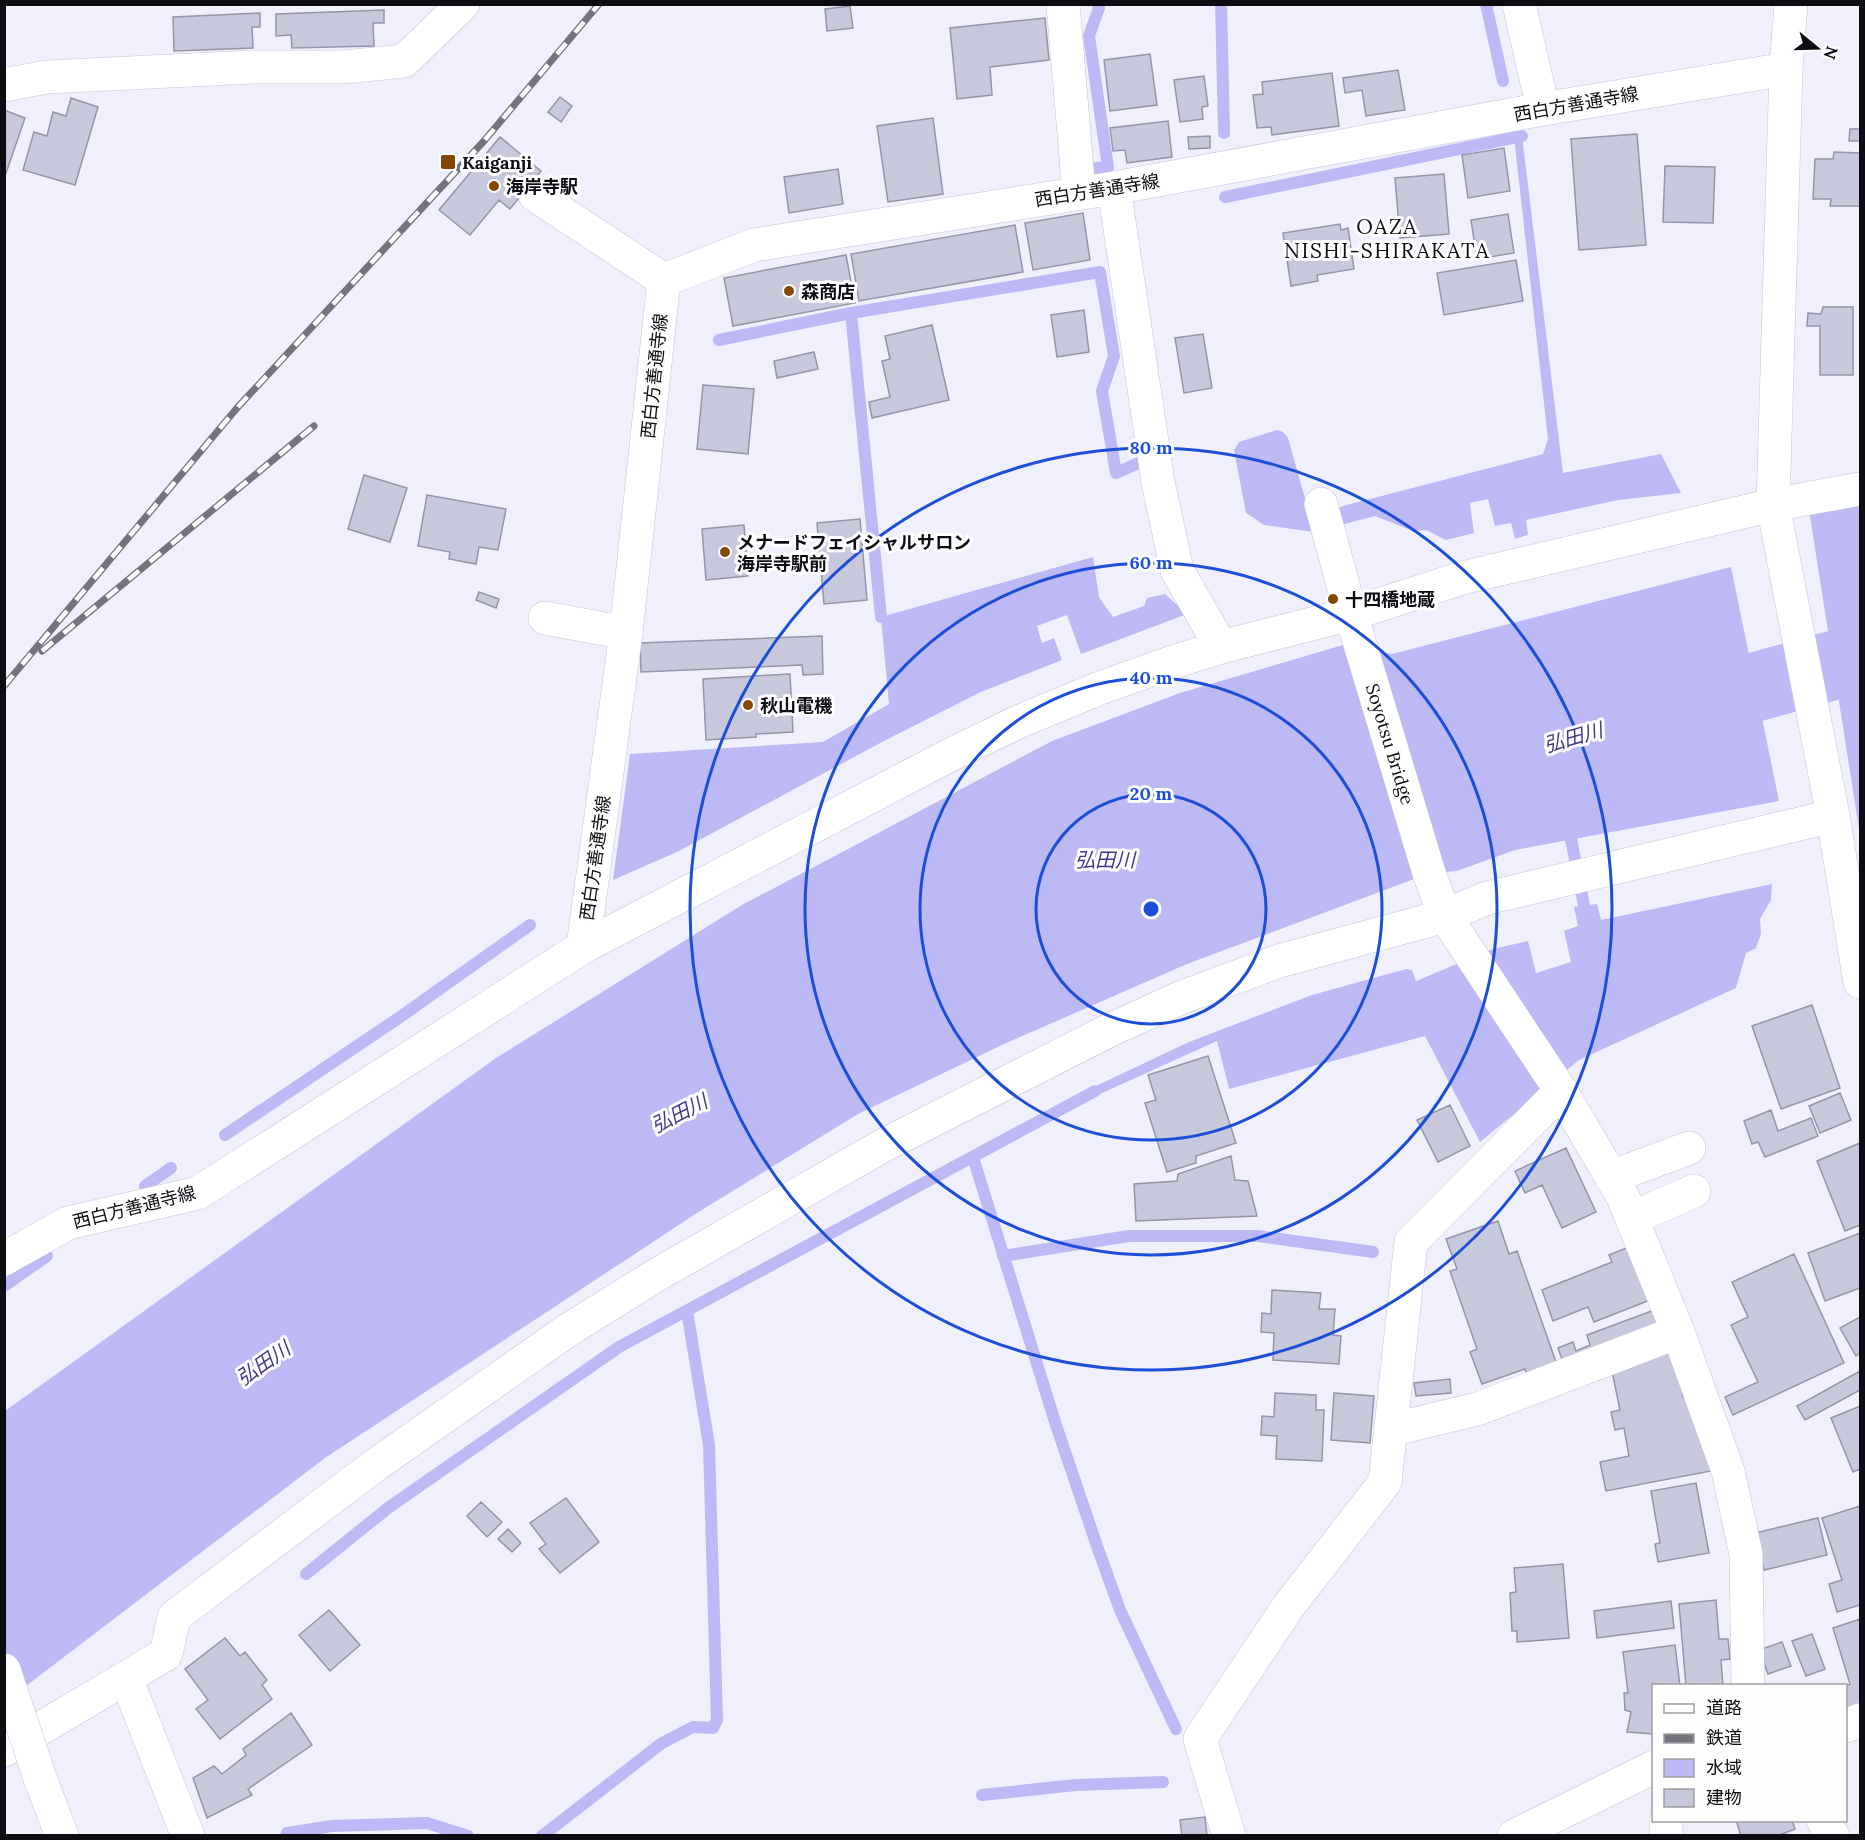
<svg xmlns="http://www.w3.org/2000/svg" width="1865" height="1840" viewBox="0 0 1865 1840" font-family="Lora,'Noto Sans JP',serif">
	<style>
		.water { fill: #bdb9f4 }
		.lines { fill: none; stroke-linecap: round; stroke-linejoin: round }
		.stream { stroke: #bdb9f4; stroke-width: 12 }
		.river { stroke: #bdb9f4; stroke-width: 69 }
		.building { fill: #c8c8dc; stroke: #9594a7; stroke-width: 1.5 }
		.minor-casing { stroke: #c5c4d9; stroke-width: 34 }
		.major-casing { stroke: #c5c4d9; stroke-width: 34 }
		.minor { stroke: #fff; stroke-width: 33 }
		.major { stroke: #fff; stroke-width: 33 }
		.rail-casing { stroke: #74747e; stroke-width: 7 }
		.rail { stroke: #fefefe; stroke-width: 4.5; stroke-dasharray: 14; stroke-linecap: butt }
		.major-bridge-casing { stroke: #c5c4d9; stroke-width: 34; stroke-linecap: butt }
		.major-bridge { stroke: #fff; stroke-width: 33 }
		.ring { fill: none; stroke: #1d4ed8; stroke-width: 3 }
		.poi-dot { fill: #834800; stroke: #fefefe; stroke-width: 2 }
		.labels { text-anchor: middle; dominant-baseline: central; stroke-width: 6; stroke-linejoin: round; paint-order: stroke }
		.street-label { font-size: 18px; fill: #0d0c13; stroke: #fefefe }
		.poi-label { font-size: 18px; font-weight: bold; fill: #0d0c13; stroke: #fefefe; text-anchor: start }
		.water-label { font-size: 20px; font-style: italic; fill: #47378b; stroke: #fefefe }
		.quarter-label { font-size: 21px; letter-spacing: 1.5px; fill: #0d0c13; stroke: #fefefe }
		.centre { fill: #1d4ed8; stroke: #fefefe; stroke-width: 3 }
		.ring-label { font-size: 18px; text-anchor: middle; font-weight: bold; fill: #1d4ed8; stroke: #fefefe; stroke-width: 6; stroke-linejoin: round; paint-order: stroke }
	</style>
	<rect width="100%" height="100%" fill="#f0f0fd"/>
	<path class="water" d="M 1522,136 L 1563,473 L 1661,454 L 1681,493 L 1618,500 L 1526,520 L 1528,535 L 1515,539 L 1511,523 L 1495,526 L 1488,499 L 1470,503 L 1474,533 L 1446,540 L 1426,530 L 1413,531 L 1375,516 L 1314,532 L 1264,525 L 1246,513 L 1234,450 L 1239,442 L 1277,430 L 1283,432 L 1288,438 L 1308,509 L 1316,517 L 1343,506 L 1543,454 L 1548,439 L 1514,137 Z
		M 1860,496 L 1860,829 L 1859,829 L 1809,510 Z
		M 1093,557 L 1099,597 L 1113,617 L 1144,606 L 1147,598 L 1165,594 L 1187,614 L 1081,654 L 1067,615 L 1037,626 L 1042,643 L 1054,638 L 1062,660 L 981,692 L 882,742 L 679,851 L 613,880 L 630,754 L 823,742 L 889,704 L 881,617 Z
		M 1731,567 L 1779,801 L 1515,850 L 1457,871 L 1430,873 L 1187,964 L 1002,1045 L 858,1114 L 697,1213 L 325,1458 L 5,1702 L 5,1411 L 496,1058 L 742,905 L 1052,741 L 1180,693 L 1343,645 L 1392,654 Z
		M 1772,884 L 1771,900 L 1760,919 L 1761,934 L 1756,948 L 1746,953 L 1736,988 L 1579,1060 L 1480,1142 L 1425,1036 L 1229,1089 L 1217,1041 L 1100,1094 L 1095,1092 L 1098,1085 L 1189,1042 L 1312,995 L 1406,969 L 1412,970 L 1416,981 L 1493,949 L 1528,941 L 1536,973 L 1571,962 L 1564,931 L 1578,926 L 1574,907 L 1597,904 L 1601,920 Z"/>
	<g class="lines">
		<path class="stream" d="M 1221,4 L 1224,133
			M 1486,4 L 1503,81
			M 1088,169 L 1108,167 L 1089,36 L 1099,8 L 1098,4
			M 1225,197 L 1522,136
			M 851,313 L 881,617
			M 719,340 L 851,313 L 1100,272 L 1114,356 L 1102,391 L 1116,473 L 1143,461
			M 1571,839 L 1584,905
			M 225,1135 L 403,1015 L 530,925
			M 973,1157 L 1055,1422 L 1097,1546 L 1120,1610 L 1176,1729
			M 145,1186 L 171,1168
			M 1003,1256 L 1129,1236 L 1258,1236 L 1373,1252
			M 4,1286 L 47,1256
			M 306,1574 L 388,1508 L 619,1347 L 1095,1091
			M 982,1795 L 1076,1785 L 1163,1782
			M 286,1836 L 287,1833 L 332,1826 L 427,1823 L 468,1836
			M 542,1836 L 662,1743 L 693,1727 L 713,1728 L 717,1720 L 709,1445 L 687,1311"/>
		<path class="river" d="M 1665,712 L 1860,658"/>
	</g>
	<path class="building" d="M 850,6 L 853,28 L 827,31 L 825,9 Z
		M 384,10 L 384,23 L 373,23 L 374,46 L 292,48 L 291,35 L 276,36 L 276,14 Z
		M 260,13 L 260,27 L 252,27 L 253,48 L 174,51 L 173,17 Z
		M 1045,18 L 1049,60 L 990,67 L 992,95 L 957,99 L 950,28 Z
		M 1150,54 L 1157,105 L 1110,111 L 1104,60 Z
		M 1398,70 L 1405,110 L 1366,116 L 1362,90 L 1345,93 L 1343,78 Z
		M 1332,73 L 1339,126 L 1272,135 L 1271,127 L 1257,128 L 1253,95 L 1263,94 L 1262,82 Z
		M 1204,76 L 1208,106 L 1202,107 L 1203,119 L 1180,122 L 1174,80 Z
		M 560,97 L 572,106 L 561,122 L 548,112 Z
		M 71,98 L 98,107 L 75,185 L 23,170 L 34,132 L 47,136 L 53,112 L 66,116 Z
		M 4,110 L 25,118 L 4,179 Z
		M 933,118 L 943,194 L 888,202 L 877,126 Z
		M 1168,121 L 1172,157 L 1127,163 L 1125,150 L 1113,151 L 1110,128 Z
		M 1850,129 L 1860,129 L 1860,141 L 1849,141 Z
		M 1637,134 L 1646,245 L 1579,250 L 1571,139 Z
		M 1210,136 L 1210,148 L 1189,149 L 1188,137 Z
		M 500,137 L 541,171 L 510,209 L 499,200 L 470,235 L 439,210 Z
		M 1504,148 L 1510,191 L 1468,198 L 1462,155 Z
		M 1834,152 L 1860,153 L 1860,206 L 1830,206 L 1831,199 L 1813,199 L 1815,159 L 1833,159 Z
		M 1665,166 L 1715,167 L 1713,223 L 1663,222 Z
		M 838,169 L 843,204 L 789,213 L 784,177 Z
		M 1444,174 L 1449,234 L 1400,238 L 1395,178 Z
		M 1083,213 L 1090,260 L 1033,270 L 1025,223 Z
		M 1508,214 L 1514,253 L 1477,259 L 1471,220 Z
		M 1340,224 L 1341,230 L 1348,228 L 1354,269 L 1317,275 L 1318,281 L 1291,286 L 1283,233 Z
		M 1015,225 L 1023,272 L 859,301 L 851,254 Z
		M 846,255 L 855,303 L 733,326 L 724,278 Z
		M 1516,260 L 1523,301 L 1444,315 L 1437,273 Z
		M 1823,307 L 1853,307 L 1853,375 L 1820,375 L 1820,326 L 1807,326 L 1808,313 L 1821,314 Z
		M 1084,310 L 1089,352 L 1057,357 L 1051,315 Z
		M 932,325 L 949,400 L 872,418 L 869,402 L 890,397 L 882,361 L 890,359 L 885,336 Z
		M 1203,334 L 1212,388 L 1184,393 L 1175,338 Z
		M 814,352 L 818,369 L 777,378 L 774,361 Z
		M 703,385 L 754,389 L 748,454 L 697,449 Z
		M 364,475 L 407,488 L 390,542 L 348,529 Z
		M 427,495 L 506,509 L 498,550 L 479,547 L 476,564 L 449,559 L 450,552 L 418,546 Z
		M 860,519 L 867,600 L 824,604 L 817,523 Z
		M 744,525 L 748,576 L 706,580 L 702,529 Z
		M 479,592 L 499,599 L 496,608 L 476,600 Z
		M 822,636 L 823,674 L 803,675 L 802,665 L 641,672 L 640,643 Z
		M 790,674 L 793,732 L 756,734 L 756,737 L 706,740 L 703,679 Z
		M 1812,1005 L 1840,1088 L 1781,1109 L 1752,1026 Z
		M 1208,1056 L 1236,1143 L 1196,1156 L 1196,1163 L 1167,1172 L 1145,1103 L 1156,1100 L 1148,1075 Z
		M 1840,1093 L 1851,1120 L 1820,1133 L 1809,1106 Z
		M 1450,1105 L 1470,1146 L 1438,1162 L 1417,1120 Z
		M 1771,1110 L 1778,1131 L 1811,1118 L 1818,1136 L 1765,1157 L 1758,1142 L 1752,1144 L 1744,1121 Z
		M 1860,1143 L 1860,1225 L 1845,1231 L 1817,1161 Z
		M 1566,1148 L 1596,1212 L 1562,1228 L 1542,1185 L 1525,1193 L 1515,1171 Z
		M 1231,1156 L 1235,1180 L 1248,1181 L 1257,1216 L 1136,1221 L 1134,1184 L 1177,1181 L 1178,1174 Z
		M 1498,1221 L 1509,1254 L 1517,1251 L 1556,1362 L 1529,1381 L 1525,1369 L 1482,1384 L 1470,1352 L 1477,1349 L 1450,1271 L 1457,1269 L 1446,1239 Z
		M 1860,1233 L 1860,1288 L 1825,1301 L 1808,1253 Z
		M 1629,1247 L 1650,1300 L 1594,1322 L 1588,1307 L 1553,1321 L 1542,1290 L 1612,1262 L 1609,1255 Z
		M 1794,1254 L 1844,1363 L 1733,1415 L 1725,1397 L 1758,1382 L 1731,1325 L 1748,1317 L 1732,1282 Z
		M 1272,1290 L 1321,1293 L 1319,1309 L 1335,1309 L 1333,1335 L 1341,1336 L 1339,1364 L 1273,1360 L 1274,1333 L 1261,1332 L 1262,1313 L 1271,1314 Z
		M 1657,1309 L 1664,1326 L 1564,1365 L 1558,1348 L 1573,1342 L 1576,1351 L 1590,1345 L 1587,1335 Z
		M 1860,1317 L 1860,1353 L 1856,1356 L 1840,1328 Z
		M 1673,1343 L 1683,1397 L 1696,1394 L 1711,1471 L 1606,1491 L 1600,1462 L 1629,1456 L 1624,1428 L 1615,1430 L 1611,1412 L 1620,1410 L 1612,1371 L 1631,1368 L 1629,1357 Z
		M 1860,1371 L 1860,1390 L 1805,1420 L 1797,1406 Z
		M 1450,1379 L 1451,1393 L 1416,1396 L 1414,1383 Z
		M 1275,1393 L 1316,1395 L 1316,1410 L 1324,1410 L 1322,1461 L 1276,1459 L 1277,1436 L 1261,1435 L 1262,1416 L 1274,1417 Z
		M 1334,1393 L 1374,1396 L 1370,1443 L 1331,1440 Z
		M 1860,1406 L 1860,1469 L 1853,1472 L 1831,1418 Z
		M 1696,1483 L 1709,1553 L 1658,1562 L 1655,1544 L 1660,1543 L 1651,1491 Z
		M 566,1498 L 599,1542 L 560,1573 L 539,1549 L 546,1544 L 530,1523 Z
		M 481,1502 L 502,1522 L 487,1537 L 467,1516 Z
		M 1860,1506 L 1860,1605 L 1837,1612 L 1829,1584 L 1842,1580 L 1822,1518 Z
		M 1818,1518 L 1827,1555 L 1764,1570 L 1755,1533 Z
		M 508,1529 L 521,1543 L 512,1552 L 498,1539 Z
		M 1563,1564 L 1569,1638 L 1517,1642 L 1517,1631 L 1512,1631 L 1510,1593 L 1516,1592 L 1514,1568 Z
		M 1716,1600 L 1719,1639 L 1728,1639 L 1730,1659 L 1721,1660 L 1723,1686 L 1686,1686 L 1679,1604 Z
		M 1671,1601 L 1674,1628 L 1597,1638 L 1594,1611 Z
		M 329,1610 L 360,1645 L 330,1671 L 299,1635 Z
		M 1860,1619 L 1860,1708 L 1846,1720 L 1846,1686 L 1850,1684 L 1833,1628 Z
		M 1812,1634 L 1825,1669 L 1806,1676 L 1792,1641 Z
		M 225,1638 L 240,1656 L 245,1652 L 267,1680 L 262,1685 L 272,1699 L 220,1739 L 196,1709 L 208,1700 L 185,1669 Z
		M 1782,1642 L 1791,1666 L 1768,1674 L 1759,1650 Z
		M 1675,1645 L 1680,1686 L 1654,1686 L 1654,1734 L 1627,1732 L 1631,1712 L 1625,1710 L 1624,1693 L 1628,1693 L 1623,1652 Z
		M 291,1713 L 312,1745 L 248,1789 L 252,1795 L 207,1818 L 193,1778 L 214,1766 L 222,1774 L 246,1755 L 243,1749 Z
		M 1205,1817 L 1207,1836 L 1182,1836 L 1180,1820 Z
		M 1736,1820 L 1792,1820 L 1795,1829 L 1777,1836 L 1741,1836 Z"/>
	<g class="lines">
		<g class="minor-casing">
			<path id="minor" d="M 1063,4 L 1079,193
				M 1519,4 L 1543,109
				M 1791,4 L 1786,69 L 1773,505 L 1833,816 L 1860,982
				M 4,85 L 47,77 L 253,67 L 344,67 L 404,61 L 463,4
				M 1114,188 L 1158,482 L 1177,570 L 1221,647
				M 535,195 L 664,280
				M 1321,504 L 1351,614 L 1429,873 L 1445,916 L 1561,1091 L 1623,1197 L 1678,1332 L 1728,1471 L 1746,1554 L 1748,1686
				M 545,618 L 626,633
				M 583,947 L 952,754 L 1018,722 L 1100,688 L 1170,663 L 1221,647 L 1351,614 L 1462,578 L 1773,505 L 1860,489
				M 1611,1177 L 1689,1148
				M 1632,1218 L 1694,1191
				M 1390,1430 L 1477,1409 L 1678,1332
				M 126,1678 L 188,1836
				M 1846,1726 L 1860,1720
				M 4,1750 L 166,1654 L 174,1617 L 374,1466 L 568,1330 L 660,1273 L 884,1145 L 1110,1030 L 1180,998 L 1279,961 L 1445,916 L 1487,898 L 1833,816
				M 1823,1820 L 1833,1836
				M 1229,1836 L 1200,1739 L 1288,1607 L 1385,1482 L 1411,1242 L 1561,1091
				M 1514,1836 L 1654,1767
				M 1666,1836 L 1666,1820"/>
		</g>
		<g class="major-casing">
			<path id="major" d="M 4,1259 L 68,1223 L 198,1193 L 583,947 L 626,633 L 664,280 L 754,245 L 1114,188 L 1543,109 L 1786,69
				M 40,1778 L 62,1836"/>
		</g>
		<use href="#minor" class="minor"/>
		<use href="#major" class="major"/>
		<g class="rail-casing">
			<path id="rail" d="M 42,651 L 314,426
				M 4,686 L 237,408 L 484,141 L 599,4"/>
		</g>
		<use href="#rail" class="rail"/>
		<g class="major-bridge-casing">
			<path id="major-bridge" d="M 4,1670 L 40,1778"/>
		</g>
		<use href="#major-bridge" class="major-bridge"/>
	</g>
	<g class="ring">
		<circle cx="1151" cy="909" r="115"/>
		<circle cx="1151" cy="909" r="231"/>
		<circle cx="1151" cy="909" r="346"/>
		<circle cx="1151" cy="909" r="461"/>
	</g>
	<g class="poi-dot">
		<rect x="440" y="154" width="16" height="16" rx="3"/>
		<circle cx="494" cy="186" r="6"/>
		<circle cx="789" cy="291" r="6"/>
		<circle cx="725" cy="552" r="6"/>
		<circle cx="1333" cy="599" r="6"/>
		<circle cx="748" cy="705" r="6"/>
	</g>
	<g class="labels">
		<g class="street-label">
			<text transform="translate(1576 104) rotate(-10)">西白方善通寺線</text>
			<text transform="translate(1097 190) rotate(-9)">西白方善通寺線</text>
			<text transform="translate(654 376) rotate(-84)">西白方善通寺線</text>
			<text transform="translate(1390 744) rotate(73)">Soyotsu Bridge</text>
			<text transform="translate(595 858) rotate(-82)">西白方善通寺線</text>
			<text transform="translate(134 1207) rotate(-14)">西白方善通寺線</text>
		</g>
		<g class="poi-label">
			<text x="462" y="162">Kaiganji</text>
			<text x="506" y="186">海岸寺駅</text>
			<text x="801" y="291">森商店</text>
			<text x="737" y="542">メナードフェイシャルサロン<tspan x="737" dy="21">海岸寺駅前</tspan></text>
			<text x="1345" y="599">十四橋地蔵</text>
			<text x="760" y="705">秋山電機</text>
		</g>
		<g class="water-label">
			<text transform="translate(1573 737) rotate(-16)">弘田川</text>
			<text x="1105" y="859">弘田川</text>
			<text transform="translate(679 1113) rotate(-27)">弘田川</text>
			<text transform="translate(263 1363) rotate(-35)">弘田川</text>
		</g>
		<g class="quarter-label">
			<text x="1387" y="226">OAZA<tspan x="1387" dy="24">NISHI-SHIRAKATA</tspan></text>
		</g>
	</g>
	<circle cx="1151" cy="909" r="9" class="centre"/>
	<g class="ring-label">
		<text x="1151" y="454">80 m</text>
		<text x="1151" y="569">60 m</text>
		<text x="1151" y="684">40 m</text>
		<text x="1151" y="800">20 m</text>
	</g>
	<rect width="1865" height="1840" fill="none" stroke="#0d0c13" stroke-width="12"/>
	<rect x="1652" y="1684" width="195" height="138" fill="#fefefe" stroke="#9e9da0" stroke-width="1.5"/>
	<rect x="1664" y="1704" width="30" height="9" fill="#ffffff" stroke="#9e9da0" stroke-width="1.5"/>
	<text x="1706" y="1714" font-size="18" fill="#0d0c13">道路</text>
	<rect x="1664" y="1734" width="30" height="9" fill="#74747e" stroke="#9e9da0" stroke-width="1.5"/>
	<text x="1706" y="1744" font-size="18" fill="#0d0c13">鉄道</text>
	<rect x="1664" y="1759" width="30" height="18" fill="#bdb9f4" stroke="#9e9da0" stroke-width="1.5"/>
	<text x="1706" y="1774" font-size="18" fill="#0d0c13">水域</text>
	<rect x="1664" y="1789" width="30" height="18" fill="#c8c8dc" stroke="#9e9da0" stroke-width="1.5"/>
	<text x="1706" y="1804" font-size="18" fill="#0d0c13">建物</text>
	<g transform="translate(1817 48) rotate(109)" stroke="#fefefe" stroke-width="4.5" paint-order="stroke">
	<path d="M0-4.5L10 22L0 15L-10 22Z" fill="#0d0c13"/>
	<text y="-9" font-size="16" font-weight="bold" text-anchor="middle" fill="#0d0c13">N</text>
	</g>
</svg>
